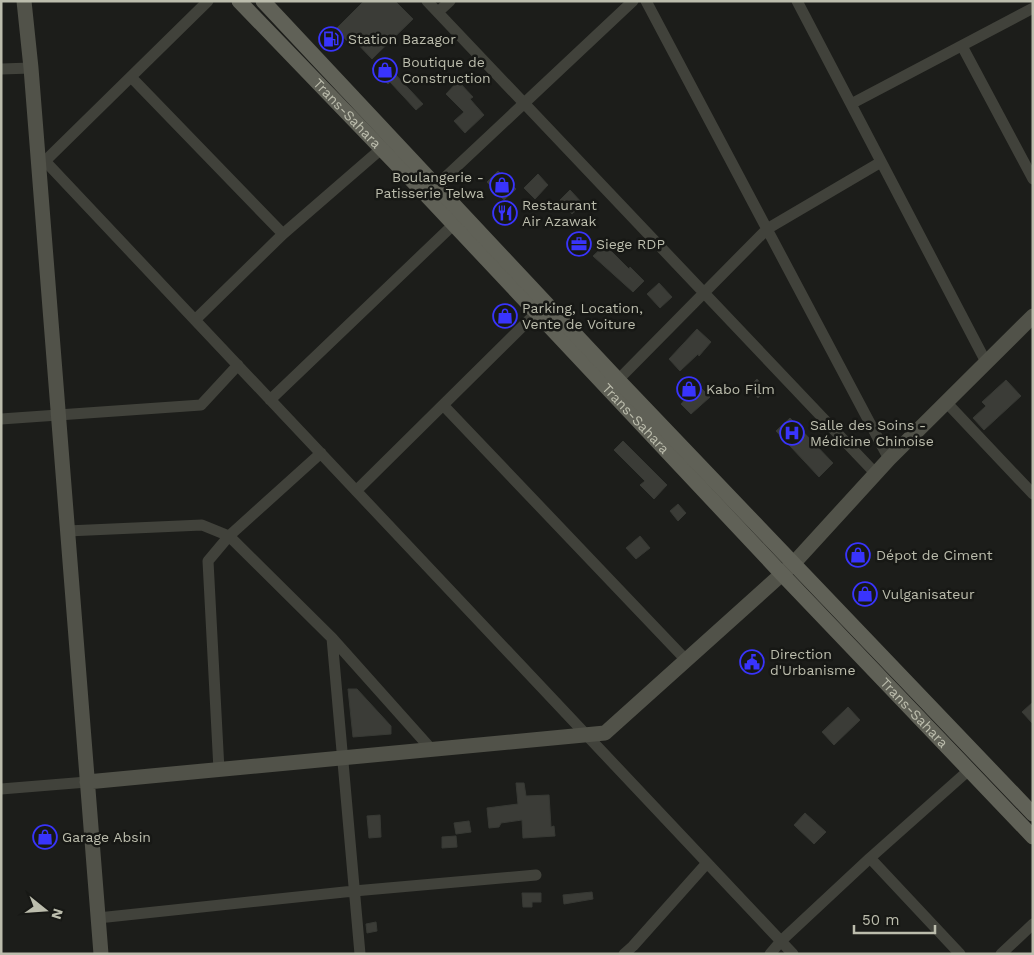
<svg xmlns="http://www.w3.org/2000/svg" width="1034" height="955" viewBox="0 0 1034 955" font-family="'Work Sans',sans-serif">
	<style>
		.building { fill: #3b3c37; stroke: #373934 }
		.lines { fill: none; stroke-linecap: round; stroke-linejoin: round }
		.street { stroke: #41423b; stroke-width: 11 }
		.secondary { stroke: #515249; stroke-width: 15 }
		.primary { stroke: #606157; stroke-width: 15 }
		.labels { text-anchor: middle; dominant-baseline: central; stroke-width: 5; stroke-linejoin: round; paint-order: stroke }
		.poi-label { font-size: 14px; fill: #bcbdad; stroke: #171815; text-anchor: start }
		.street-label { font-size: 14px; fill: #bcbdad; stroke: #171815 }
	</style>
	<rect width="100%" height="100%" fill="#1c1d1a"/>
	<path class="building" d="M 364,1 L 395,1 L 413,19 L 372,59 L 352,38 L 348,42 L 336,29 Z
		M 381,59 L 423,104 L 416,110 L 390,82 L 388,84 L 372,69 Z
		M 458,81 L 473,97 L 470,99 L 484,115 L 465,133 L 454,121 L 464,112 L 446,94 Z
		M 498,171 L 516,189 L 504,200 L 487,182 Z
		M 538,174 L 548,185 L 535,199 L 524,188 Z
		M 570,190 L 583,204 L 572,214 L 560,200 Z
		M 605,245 L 629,269 L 630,267 L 644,281 L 633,292 L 593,256 Z
		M 659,283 L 672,297 L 660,308 L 647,294 Z
		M 697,329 L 711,342 L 699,356 L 698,354 L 680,371 L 669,359 Z
		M 690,377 L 710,397 L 691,414 L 681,404 L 687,397 L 679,389 Z
		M 757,379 L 766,390 L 758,398 L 749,387 Z
		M 1006,380 L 1021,396 L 984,430 L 973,418 L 986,406 L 982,402 Z
		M 790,418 L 833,463 L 819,477 L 776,431 Z
		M 623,441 L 667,485 L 654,499 L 640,485 L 645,481 L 614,450 Z
		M 678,504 L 686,513 L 678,521 L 670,511 Z
		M 640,536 L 650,548 L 636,559 L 626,548 Z
		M 348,689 L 357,689 L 391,726 L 391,734 L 353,737 Z
		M 1033,702 L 1033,724 L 1022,712 Z
		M 848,707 L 860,720 L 834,745 L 822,732 Z
		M 516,783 L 524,783 L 526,796 L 549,795 L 551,827 L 554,826 L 555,836 L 523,838 L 522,820 L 501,823 L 499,827 L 489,828 L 487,808 L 518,804 Z
		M 805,813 L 826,832 L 814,844 L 794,825 Z
		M 380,815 L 381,837 L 369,838 L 367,816 Z
		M 469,821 L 471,832 L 456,834 L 454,823 Z
		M 456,836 L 457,847 L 442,848 L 442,837 Z
		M 592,892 L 593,899 L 564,904 L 563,895 Z
		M 522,893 L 541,893 L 541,902 L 532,902 L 532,907 L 523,907 Z
		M 376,922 L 377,931 L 367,933 L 366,924 Z"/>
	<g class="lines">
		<path class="street" d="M 427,1 L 876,474
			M 646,1 L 889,459
			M 797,1 L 986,362
			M 438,12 L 450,1
			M 962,46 L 1033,179
			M 1,69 L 31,68
			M 131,77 L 283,234
			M 851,104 L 1033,8
			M 45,161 L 793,954
			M 40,166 L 208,1
			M 437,185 L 633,1
			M 195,320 L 283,234 L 388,143
			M 618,380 L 767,229 L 881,162
			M 270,400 L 453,225
			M 946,402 L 1033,494
			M 443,405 L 687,661
			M 1,419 L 201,405 L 238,365
			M 356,491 L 536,313
			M 67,531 L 202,525 L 229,536 L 332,638 L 432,750
			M 332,638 L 360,954
			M 219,770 L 208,561 L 229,536 L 321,453
			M 1,789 L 87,782
			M 870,858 L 960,954
			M 98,918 L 354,891 L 536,875
			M 624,954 L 633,946 L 707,863
			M 770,954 L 781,941 L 870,858 L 969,770
			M 1001,954 L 1033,924"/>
		<path class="secondary" d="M 24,1 L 31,68 L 101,954
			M 87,782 L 605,733 L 793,564 L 889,459 L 1033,316"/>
		<g class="primary">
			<path id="s1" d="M 239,1 L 428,197 L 781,573 L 1033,837"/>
			<path d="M 263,1 L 618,380 L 1033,814"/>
		</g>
	</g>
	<defs>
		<g id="fuel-ring" transform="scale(1.25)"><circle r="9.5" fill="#171815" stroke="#3934fc" stroke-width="1.5"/><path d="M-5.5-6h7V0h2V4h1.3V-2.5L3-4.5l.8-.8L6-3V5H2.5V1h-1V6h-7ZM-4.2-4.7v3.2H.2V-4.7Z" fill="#3934fc"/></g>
		<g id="shop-ring" transform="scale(1.25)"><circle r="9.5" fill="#171815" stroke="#3934fc" stroke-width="1.5"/><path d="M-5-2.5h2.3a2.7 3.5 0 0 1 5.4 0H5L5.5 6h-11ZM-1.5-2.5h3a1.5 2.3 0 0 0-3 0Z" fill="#3934fc"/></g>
		<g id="restaurant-ring" transform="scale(1.25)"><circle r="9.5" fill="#171815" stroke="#3934fc" stroke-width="1.5"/><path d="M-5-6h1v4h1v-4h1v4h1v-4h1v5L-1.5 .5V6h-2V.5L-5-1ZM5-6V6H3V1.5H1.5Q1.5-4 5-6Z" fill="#3934fc"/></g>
		<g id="office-ring" transform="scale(1.25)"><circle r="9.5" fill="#171815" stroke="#3934fc" stroke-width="1.5"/><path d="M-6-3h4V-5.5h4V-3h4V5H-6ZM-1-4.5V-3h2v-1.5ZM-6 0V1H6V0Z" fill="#3934fc"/></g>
		<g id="hospital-ring" transform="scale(1.25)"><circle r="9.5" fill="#171815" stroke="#3934fc" stroke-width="1.5"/><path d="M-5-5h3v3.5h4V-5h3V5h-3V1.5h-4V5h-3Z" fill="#3934fc"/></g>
		<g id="civic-ring" transform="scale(1.25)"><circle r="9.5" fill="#171815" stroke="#3934fc" stroke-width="1.5"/><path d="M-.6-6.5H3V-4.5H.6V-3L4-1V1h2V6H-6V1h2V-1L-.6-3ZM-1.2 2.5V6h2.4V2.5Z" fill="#3934fc"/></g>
	</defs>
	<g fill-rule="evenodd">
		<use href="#fuel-ring" x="331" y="39"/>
		<use href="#shop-ring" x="385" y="70"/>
		<use href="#shop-ring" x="502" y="185"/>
		<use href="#restaurant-ring" x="505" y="213"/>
		<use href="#office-ring" x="579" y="244"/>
		<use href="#shop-ring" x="505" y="316"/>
		<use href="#shop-ring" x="689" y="389"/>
		<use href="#hospital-ring" x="792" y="433"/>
		<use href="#shop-ring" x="858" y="555"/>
		<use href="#shop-ring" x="865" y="594"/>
		<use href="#civic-ring" x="752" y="662"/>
		<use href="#shop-ring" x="45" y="837"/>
	</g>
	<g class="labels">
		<g class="poi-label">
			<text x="348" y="39">Station Bazagor</text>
			<text x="402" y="62">Boutique de<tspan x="402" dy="16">Construction</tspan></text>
			<text x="484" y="177" text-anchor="end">Boulangerie -<tspan x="484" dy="16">Patisserie Telwa</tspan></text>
			<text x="522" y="205">Restaurant<tspan x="522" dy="16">Air Azawak</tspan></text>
			<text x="596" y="244">Siege RDP</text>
			<text x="522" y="308">Parking, Location,<tspan x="522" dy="16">Vente de Voiture</tspan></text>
			<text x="706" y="389">Kabo Film</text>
			<text x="810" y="425">Salle des Soins -<tspan x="810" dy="16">Médicine Chinoise</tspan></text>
			<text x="876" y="555">Dépot de Ciment</text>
			<text x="882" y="594">Vulganisateur</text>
			<text x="770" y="654">Direction<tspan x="770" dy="16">d'Urbanisme</tspan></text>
			<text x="62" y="837">Garage Absin</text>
		</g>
		<g class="street-label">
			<text stroke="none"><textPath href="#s1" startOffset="156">Trans-Sahara</textPath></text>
			<text stroke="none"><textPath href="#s1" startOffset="576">Trans-Sahara</textPath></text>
			<text stroke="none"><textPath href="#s1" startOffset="981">Trans-Sahara</textPath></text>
		</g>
	</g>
	<rect width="1034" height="955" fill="none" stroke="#bcbdad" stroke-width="5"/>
	<g transform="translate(45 910) rotate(107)" stroke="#171815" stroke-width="4" paint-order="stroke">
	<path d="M0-4L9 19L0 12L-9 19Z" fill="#bcbdad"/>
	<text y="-8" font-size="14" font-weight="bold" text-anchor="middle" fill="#bcbdad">N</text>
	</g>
	<path d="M854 925v8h81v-8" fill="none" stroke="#bcbdad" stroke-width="2.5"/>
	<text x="862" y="925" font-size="15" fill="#bcbdad" stroke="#171815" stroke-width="4" paint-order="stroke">50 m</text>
</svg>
